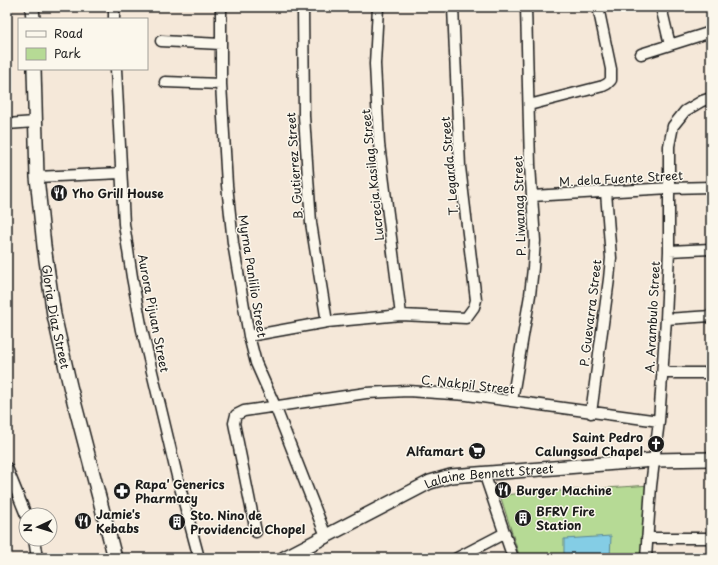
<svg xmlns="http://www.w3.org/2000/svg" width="718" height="565" viewBox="0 0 718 565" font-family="'Playpen Sans',sans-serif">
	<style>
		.green { fill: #b6da95; stroke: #697b58 }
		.water { fill: #84cde5; stroke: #5a8695 }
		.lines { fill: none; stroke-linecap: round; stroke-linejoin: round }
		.minor-casing { stroke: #1c1c1c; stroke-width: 13 }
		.tertiary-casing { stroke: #1c1c1c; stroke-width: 16 }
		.minor { stroke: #fbf7ec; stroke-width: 10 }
		.tertiary { stroke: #fbf7ec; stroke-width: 13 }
		.labels { text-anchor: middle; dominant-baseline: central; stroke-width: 3; stroke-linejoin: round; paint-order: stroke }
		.street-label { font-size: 12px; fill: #1c1c1c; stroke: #fbf7ec }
		.poi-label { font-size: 12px; font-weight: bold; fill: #1c1c1c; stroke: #fbf7ec; text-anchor: start }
	</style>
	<rect width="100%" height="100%" fill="#f5e8d9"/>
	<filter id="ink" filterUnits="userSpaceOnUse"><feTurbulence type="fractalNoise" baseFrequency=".025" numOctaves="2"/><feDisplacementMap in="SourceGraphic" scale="8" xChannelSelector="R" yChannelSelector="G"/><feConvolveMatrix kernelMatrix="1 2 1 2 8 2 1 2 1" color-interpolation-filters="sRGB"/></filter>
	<g filter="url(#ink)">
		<path class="green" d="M 651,485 L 647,558 L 520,558 L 500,495 Z"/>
		<path class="water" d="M 611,536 L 610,558 L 564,558 L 564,539 Z"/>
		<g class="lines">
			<g class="minor-casing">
				<path id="minor" d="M 221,7 L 221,84 L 227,185 L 233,243 L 249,336 L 256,363 L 275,406 L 326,536
					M 303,7 L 304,116 L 311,223 L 327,322
					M 378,7 L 375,64 L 379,144 L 401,315
					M 661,7 L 670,45
					M 114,19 L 114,7
					M 161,41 L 221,44
					M 641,54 L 711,32
					M 116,69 L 124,224 L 132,277 L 142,330 L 177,476 L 199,558
					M 165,82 L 221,84
					M 529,105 L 603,86 L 607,84 L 611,80 L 611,69 L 598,7
					M 7,124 L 35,122
					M 37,177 L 121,173
					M 532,196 L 670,188 L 711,187
					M 669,251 L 711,249
					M 666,319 L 711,316
					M 249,336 L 327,322 L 401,315 L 466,318 L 474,307 L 476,300 L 460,167 L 453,7
					M 662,373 L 711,373
					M 512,401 L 530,295 L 533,268 L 535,241 L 530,165 L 526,7
					M 591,413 L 609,279 L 611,258 L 606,192
					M 7,468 L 26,515
					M 484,473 L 513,558
					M 256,532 L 234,423 L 236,415 L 244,411 L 366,393 L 408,391 L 467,395 L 659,421
					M 647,538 L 711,538
					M 34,539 L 37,558
					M 457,558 L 505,533
					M 646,558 L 651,486 L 659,421 L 666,319 L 669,251 L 669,146 L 673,126 L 685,111 L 702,101 L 711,98"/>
			</g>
			<g class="tertiary-casing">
				<g id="tertiary">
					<path d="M 32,7 L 33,19"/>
					<path id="s1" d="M 34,69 L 37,177 L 44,246 L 54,315 L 70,386 L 115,558"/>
					<path id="s2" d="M 284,558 L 430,482 L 451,476 L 654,460 L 711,459"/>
				</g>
			</g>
			<use href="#minor" class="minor"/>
			<use href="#tertiary" class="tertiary"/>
		</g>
	</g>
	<defs>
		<g id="restaurant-disc" transform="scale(0.9)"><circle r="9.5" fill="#1c1c1c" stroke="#fbf7ec"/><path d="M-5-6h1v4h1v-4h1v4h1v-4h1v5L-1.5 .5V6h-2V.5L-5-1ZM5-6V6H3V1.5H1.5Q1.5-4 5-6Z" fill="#fff"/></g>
		<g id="church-disc" transform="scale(0.9)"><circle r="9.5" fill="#1c1c1c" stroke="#fbf7ec"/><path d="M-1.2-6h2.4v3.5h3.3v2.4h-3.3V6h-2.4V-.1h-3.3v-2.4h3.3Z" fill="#fff"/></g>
		<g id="supermarket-disc" transform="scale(0.9)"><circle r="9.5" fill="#1c1c1c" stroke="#fbf7ec"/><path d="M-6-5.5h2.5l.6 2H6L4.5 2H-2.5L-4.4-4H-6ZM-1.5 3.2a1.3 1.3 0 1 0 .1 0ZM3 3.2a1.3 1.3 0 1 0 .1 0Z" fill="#fff"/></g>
		<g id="pharmacy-disc" transform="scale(0.9)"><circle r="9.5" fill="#1c1c1c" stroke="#fbf7ec"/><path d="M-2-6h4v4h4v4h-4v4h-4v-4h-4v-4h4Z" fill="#fff"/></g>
		<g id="building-disc" transform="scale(0.9)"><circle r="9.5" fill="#1c1c1c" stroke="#fbf7ec"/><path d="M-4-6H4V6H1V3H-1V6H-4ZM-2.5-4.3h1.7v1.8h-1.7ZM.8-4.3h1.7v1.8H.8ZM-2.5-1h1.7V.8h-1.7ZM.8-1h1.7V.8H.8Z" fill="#fff"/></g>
	</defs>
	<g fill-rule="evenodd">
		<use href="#restaurant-disc" x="59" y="193"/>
		<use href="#church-disc" x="656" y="444"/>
		<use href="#supermarket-disc" x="477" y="451"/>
		<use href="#restaurant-disc" x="503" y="490"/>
		<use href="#pharmacy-disc" x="122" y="491"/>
		<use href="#building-disc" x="523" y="518"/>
		<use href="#restaurant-disc" x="83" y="521"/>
		<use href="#building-disc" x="177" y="522"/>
	</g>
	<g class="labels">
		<g class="street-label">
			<text transform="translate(294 166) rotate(-94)">B. Gutierrez Street</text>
			<text transform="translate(449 166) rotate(-95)">T. Legarda Street</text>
			<text transform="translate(372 175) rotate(-96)">Lucrecia Kasilag Street</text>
			<text transform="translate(621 178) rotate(-3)">M. dela Fuente Street</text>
			<text transform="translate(519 206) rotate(-92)">P. Liwanag Street</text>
			<text transform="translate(253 276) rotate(81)">Myrna Panlilio Street</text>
			<text transform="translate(154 313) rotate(79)">Aurora Pijuan Street</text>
			<text transform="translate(590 313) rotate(-83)">P. Guevarra Street</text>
			<text stroke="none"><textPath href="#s1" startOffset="249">Gloria Diaz Street</textPath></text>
			<text transform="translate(652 317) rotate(-87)">A. Arambulo Street</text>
			<text transform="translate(468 384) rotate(6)">C. Nakpil Street</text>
			<text stroke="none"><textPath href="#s2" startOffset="224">Lalaine Bennett Street</textPath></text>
		</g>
		<g class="poi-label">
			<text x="72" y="193">Yho Grill House</text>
			<text x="643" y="437" text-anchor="end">Saint Pedro<tspan x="643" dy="14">Calungsod Chapel</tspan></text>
			<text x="464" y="451" text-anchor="end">Alfamart</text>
			<text x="135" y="484">Rapa' Generics<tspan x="135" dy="14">Pharmacy</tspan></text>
			<text x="516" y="490">Burger Machine</text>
			<text x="536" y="511">BFRV Fire<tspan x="536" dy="14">Station</tspan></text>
			<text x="96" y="514">Jamie's<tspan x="96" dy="14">Kebabs</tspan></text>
			<text x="190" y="515">Sto. Nino de<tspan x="190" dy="14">Providencia Chopel</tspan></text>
		</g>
	</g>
	<rect width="718" height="565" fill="none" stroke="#fbf7ec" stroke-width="24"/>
	<rect x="12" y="12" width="694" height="541" fill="none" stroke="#1c1c1c" stroke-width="1.5" filter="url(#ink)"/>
	<rect x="18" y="18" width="130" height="52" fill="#fbf7ec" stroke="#a29f99"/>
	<rect x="26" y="31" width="20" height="6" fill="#fbf7ec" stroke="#a29f99"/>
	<text x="54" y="38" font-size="12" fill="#1c1c1c">Road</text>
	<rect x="26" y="48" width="20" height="12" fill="#b6da95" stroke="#a29f99"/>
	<text x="54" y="58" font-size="12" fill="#1c1c1c">Park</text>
	<g transform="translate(38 527) rotate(266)"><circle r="19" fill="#fbf7ec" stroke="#a29f99"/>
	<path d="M0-3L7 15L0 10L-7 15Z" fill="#1c1c1c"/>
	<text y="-6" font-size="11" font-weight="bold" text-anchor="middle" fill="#1c1c1c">N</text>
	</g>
</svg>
